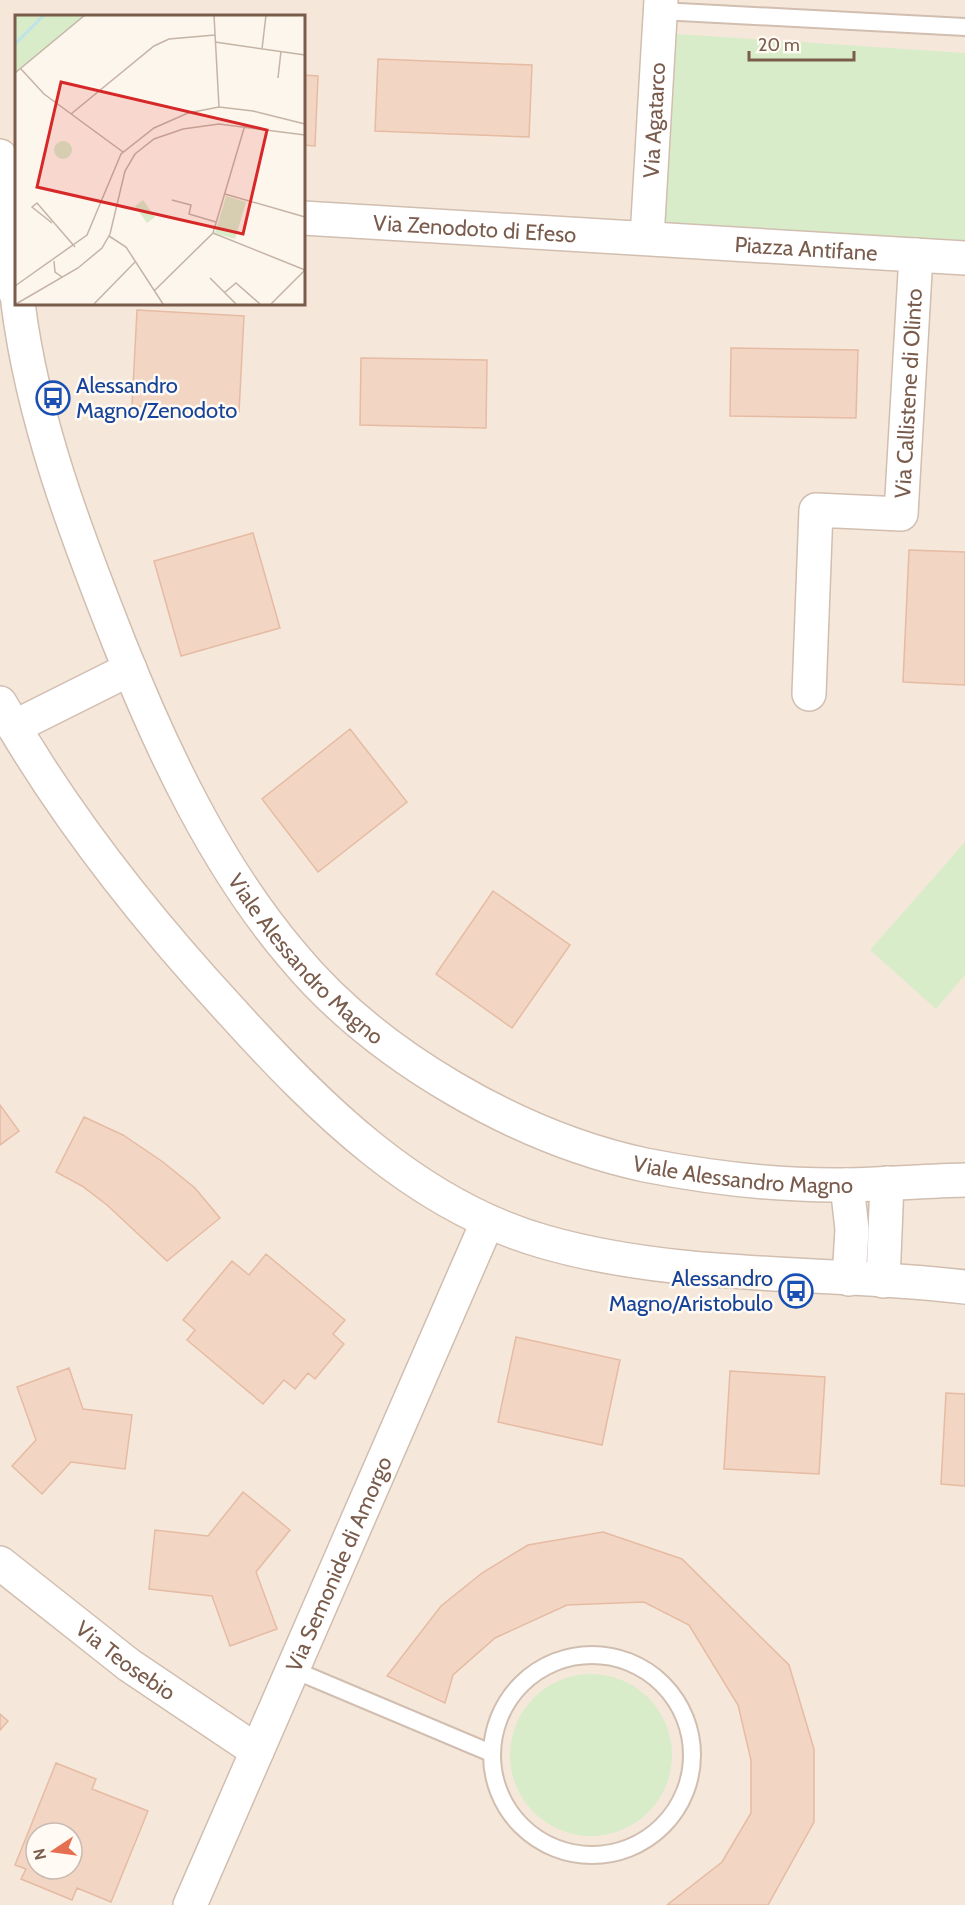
<svg xmlns="http://www.w3.org/2000/svg" width="965" height="1905" viewBox="0 0 965 1905" font-family="Cabin,sans-serif">
	<style>
		.residential { fill: #f5e8da; fill-rule: evenodd }
		.green { fill: #d8ecc9 }
		.building { fill: #f3d5c3; stroke: #e6bba3; stroke-width: 1.5; fill-rule: evenodd }
		.lines { fill: none; stroke-linecap: round; stroke-linejoin: round }
		.service-casing { stroke: #d1beb0; stroke-width: 20 }
		.minor-casing { stroke: #d1beb0; stroke-width: 36 }
		.service { stroke: #fff; stroke-width: 16 }
		.minor { stroke: #fff; stroke-width: 33 }
		.labels { text-anchor: middle; dominant-baseline: central; stroke-width: 5; stroke-linejoin: round; paint-order: stroke }
		.street-label { font-size: 22px; fill: #7a5c4d; stroke: #fffaf3 }
		.transit-label { font-size: 22px; fill: #164399; stroke: #fffaf3; text-anchor: start }
		.inset-river { fill: none; stroke: #bfe3e8; stroke-width: 3 }
		.inset-road { fill: none; stroke: #c5b3a7; stroke-width: 1.5 }
		.view { fill: #d62828; fill-opacity: 0.15; stroke: #d62828; stroke-width: 3 }
		.inset-edge { fill: none; stroke: #7a5c4d; stroke-width: 3 }
	</style>
	<rect width="100%" height="100%" fill="#fdf6ec"/>
	<path class="residential" d="M 0,0 L 965,0 L 965,1905 L 0,1905 ZM 16,16 L 303,16 L 303,303 L 16,303 ZM 36,1833 L 72,1833 L 72,1869 L 36,1869 Z"/>
	<path class="green" d="M 677,34 L 965,53 L 965,247 L 665,228 Z
		M 965,842 L 965,975 L 936,1009 L 870,950 Z
		M510 1755a81 81 0 1 1 162 0a81 81 0 1 1-162 0Z"/>
	<path class="building" d="M 378,59 L 532,65 L 529,137 L 375,131 Z
		M 303,75 L 318,76 L 315,146 L 303,145 Z
		M 137,310 L 244,316 L 239,412 L 132,406 Z
		M 731,348 L 858,350 L 856,418 L 730,416 Z
		M 361,358 L 487,360 L 486,428 L 360,425 Z
		M 253,533 L 280,628 L 181,656 L 154,561 Z
		M 909,550 L 965,552 L 965,685 L 903,682 Z
		M 350,729 L 407,802 L 318,872 L 262,799 Z
		M 493,891 L 570,945 L 512,1028 L 436,974 Z
		M 0,1105 L 19,1131 L 0,1145 Z
		M 84,1117 L 123,1135 L 163,1162 L 195,1188 L 220,1218 L 167,1261 L 107,1205 L 82,1186 L 56,1172 Z
		M 266,1254 L 345,1320 L 333,1334 L 344,1344 L 315,1379 L 308,1373 L 295,1389 L 284,1380 L 263,1404 L 187,1340 L 195,1330 L 183,1320 L 232,1261 L 249,1275 Z
		M 516,1337 L 620,1360 L 602,1445 L 498,1422 Z
		M 69,1368 L 83,1409 L 132,1415 L 125,1469 L 71,1462 L 42,1494 L 12,1466 L 36,1440 L 17,1387 Z
		M 730,1371 L 825,1377 L 819,1474 L 724,1469 Z
		M 946,1393 L 965,1394 L 965,1486 L 941,1484 Z
		M 243,1492 L 290,1530 L 256,1572 L 277,1629 L 230,1646 L 212,1596 L 149,1589 L 155,1530 L 208,1536 Z
		M 603,1532 L 682,1559 L 789,1665 L 814,1749 L 814,1822 L 768,1905 L 667,1905 L 722,1862 L 751,1813 L 751,1760 L 738,1705 L 689,1625 L 644,1602 L 567,1605 L 495,1638 L 453,1675 L 445,1703 L 387,1676 L 441,1606 L 482,1573 L 528,1545 Z
		M 0,1714 L 8,1721 L 0,1730 Z
		M 56,1763 L 96,1779 L 92,1789 L 148,1811 L 111,1902 L 77,1888 L 72,1900 L 21,1879 L 26,1869 L 15,1865 ZM 36,1833 L 72,1833 L 72,1869 L 36,1869 Z"/>
	<g class="lines">
		<g class="service-casing">
			<path id="service" d="M 660,11 L 965,27
				M492 1755a100 100 0 1 1 200 0a100 100 0 1 1-200 0Z
				M 294,1670 L 491,1753"/>
		</g>
		<g class="minor-casing">
			<g id="minor">
				<path d="M 0,156 L 16,294"/>
				<path id="s1" d="M 303,218 L 965,258"/>
				<path id="s2" d="M 647,238 L 661,0"/>
				<path id="s3" d="M 18,303 C 33,422 76,534 120,645 C 163,753 217,867 293,956 C 376,1056 519,1138 645,1165 C 706,1177 772,1185 834,1185 C 877,1185 921,1181 965,1180"/>
				<path id="s4" d="M 809,694 L 816,510 L 901,514 L 916,255"/>
				<path d="M 0,703 C 64,816 144,917 232,1012 C 319,1108 417,1206 545,1242 C 682,1281 825,1270 965,1287"/>
				<path d="M 14,727 L 130,669"/>
				<path d="M 847,1185 L 852,1229 L 849,1279"/>
				<path d="M 883,1281 L 887,1183"/>
				<path id="s5" d="M 0,1563 L 129,1665 L 257,1751"/>
				<path id="s6" d="M 190,1905 L 487,1223"/>
			</g>
		</g>
		<use href="#service" class="service"/>
		<use href="#minor" class="minor"/>
	</g>
	<defs>
		<g id="bus-ring" transform="scale(1.725)"><circle r="9.5" fill="#fffaf3" stroke="#1a4fb4" stroke-width="1.5"/><path d="M-5-6H5V4H4V6H2V4H-2V6H-4V4H-5ZM-3.5-4V0h7V-4ZM-3.5 1.2v1.5H-2V1.2ZM2 1.2v1.5H3.5V1.2Z" fill="#1a4fb4"/></g>
	</defs>
	<g fill-rule="evenodd">
		<use href="#bus-ring" x="53" y="398"/>
		<use href="#bus-ring" x="796" y="1291"/>
	</g>
	<g class="labels">
		<g class="street-label">
			<text stroke="none"><textPath href="#s2" startOffset="118">Via Agatarco</textPath></text>
			<text stroke="none"><textPath href="#s1" startOffset="172">Via Zenodoto di Efeso</textPath></text>
			<text stroke="none"><textPath href="#s1" startOffset="504">Piazza Antifane</textPath></text>
			<text stroke="none"><textPath href="#s4" startOffset="390">Via Callistene di Olinto</textPath></text>
			<text stroke="none"><textPath href="#s3" startOffset="726">Viale Alessandro Magno</textPath></text>
			<text stroke="none"><textPath href="#s3" startOffset="1230">Viale Alessandro Magno</textPath></text>
			<text stroke="none"><textPath href="#s6" startOffset="372">Via Semonide di Amorgo</textPath></text>
			<text stroke="none"><textPath href="#s5" startOffset="159">Via Teosebio</textPath></text>
		</g>
		<g class="transit-label">
			<text x="76" y="385">Alessandro<tspan x="76" dy="25">Magno/Zenodoto</tspan></text>
			<text x="773" y="1278" text-anchor="end">Alessandro<tspan x="773" dy="25">Magno/Aristobulo</tspan></text>
		</g>
	</g>
	<g transform="translate(15 15)">
		<rect width="290" height="290" fill="#fdf6ec"/>
		<path d="M 0,0 L 70,0 L 0,58 ZM39 135a9 9 0 1 1 18 0a9 9 0 1 1-18 0ZM 211,181 L 231,187 L 220,224 L 200,218 ZM 128,185 L 140,202 L 132,208 L 120,191 Z" fill="#d8ecc9"/>
		<path class="inset-river" d="M 0,29 L 29,0"/>
		<path class="inset-road" d="M 199,0 L 204,92M 200,27 L 290,40M 247,34 L 251,0M 6,54 L 29,79 L 108,137M 0,58 L 70,0M 263,63 L 266,36M 56,99 L 139,31 L 154,24 L 200,20M 210,179 L 290,202M 157,185 L 176,190 L 174,199 L 201,207M 37,208 L 17,192 L 22,188 L 60,232M 198,218 L 290,255M 94,221 L 111,232 L 148,289M 39,246 L 40,257 L 47,262M 195,263 L 221,289M 0,271 L 72,220 L 106,139 L 139,113 L 173,98 L 204,92 L 238,96 L 290,109M 139,276 L 198,218 L 230,110M 209,278 L 221,268 L 245,289M 1,289 L 63,253 L 87,233 L 95,219 L 110,156 L 120,139 L 139,124 L 168,114 L 204,109 L 290,120M 79,289 L 120,247M 256,289 L 290,255"/>
		<path class="view" d="M 46,67 L 252,115 L 228,219 L 22,172 Z"/>
		<rect width="290" height="290" class="inset-edge"/>
	</g>
	<g transform="translate(54 1851) rotate(257)"><circle r="28" fill="#fffaf3" stroke="#cabbb1" stroke-width="1.5"/>
	<path d="M0-4.5L10 22L0 15L-10 22Z" fill="#e76f51"/>
	<text y="-9" font-size="16" font-weight="bold" text-anchor="middle" fill="#7a5c4d">N</text>
	</g>
	<path d="M749 51v9h105v-9" fill="none" stroke="#7a5c4d" stroke-width="3"/>
	<text x="758" y="51" font-size="18" fill="#7a5c4d" stroke="#fffaf3" stroke-width="4.5" paint-order="stroke">20 m</text>
</svg>
